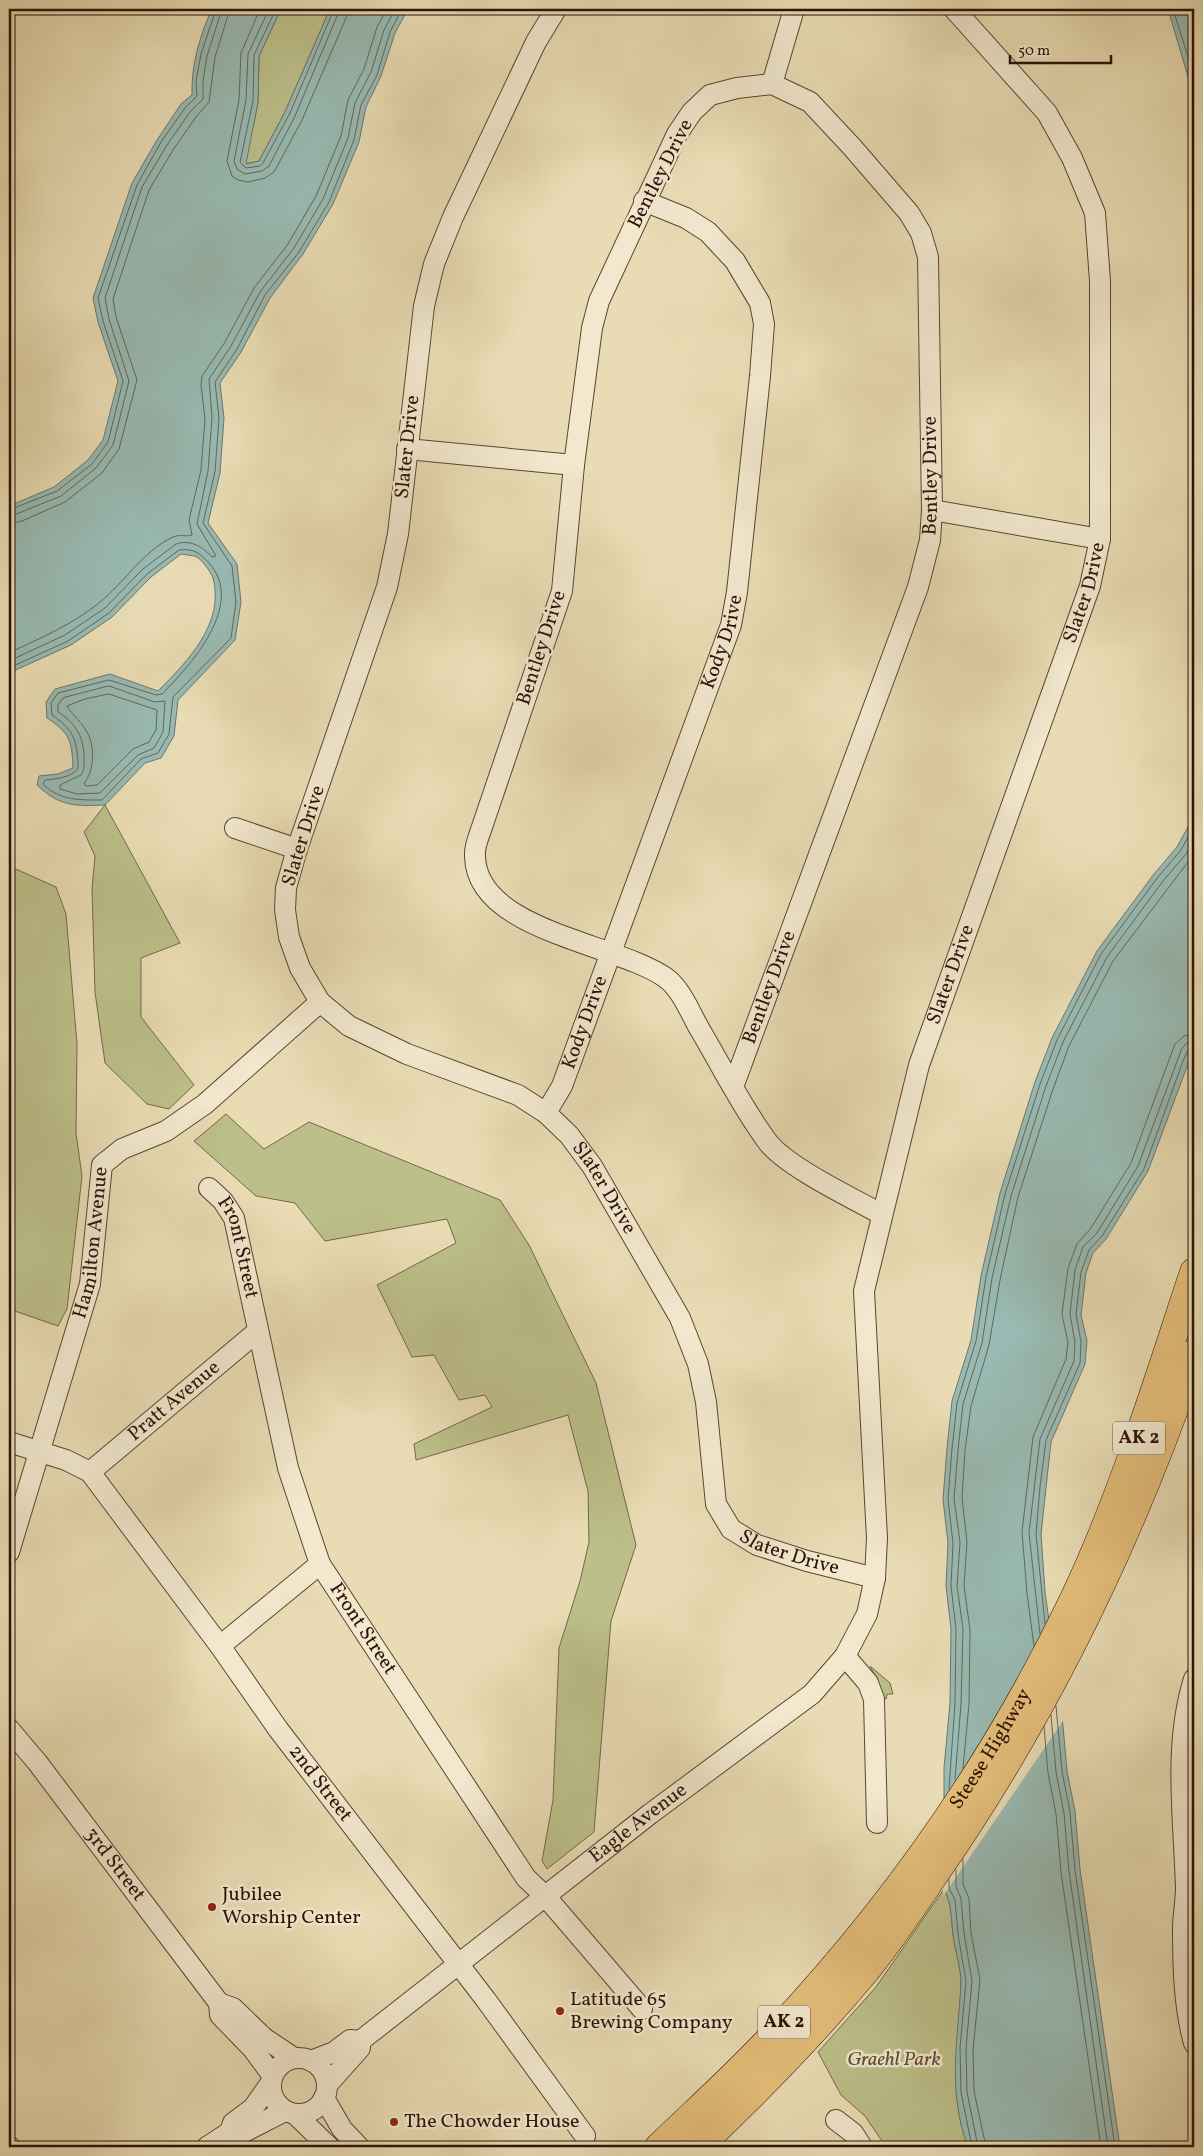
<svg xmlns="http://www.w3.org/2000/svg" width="1203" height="2156" viewBox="0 0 1203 2156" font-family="Vollkorn,serif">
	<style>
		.green { fill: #bcbf89; stroke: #746848 }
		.water { fill: #98bab2; stroke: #6d766e }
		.pier { fill: #e9dcb4 }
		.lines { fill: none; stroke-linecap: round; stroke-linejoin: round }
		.shore { stroke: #62665c; stroke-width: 1 }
		.minor-casing { stroke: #5c4432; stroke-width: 22 }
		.highway-casing { stroke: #2d1107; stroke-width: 29 }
		.minor { stroke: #f1e8ce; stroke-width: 20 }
		.highway { stroke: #e4be7a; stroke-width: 28 }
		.poi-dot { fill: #8f2418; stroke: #f1e8ce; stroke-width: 2 }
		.labels { text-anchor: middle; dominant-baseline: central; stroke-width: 5; stroke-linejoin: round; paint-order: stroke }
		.shield { fill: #f1e8ce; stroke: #685243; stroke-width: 1 }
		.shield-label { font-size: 19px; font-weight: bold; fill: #2d1107 }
		.street-label { font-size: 20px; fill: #2d1107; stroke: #f1e8ce }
		.poi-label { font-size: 20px; fill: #2d1107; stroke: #f1e8ce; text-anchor: start }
		.park-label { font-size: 20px; font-style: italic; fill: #5f4e34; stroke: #f1e8ce }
	</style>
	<rect width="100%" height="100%" fill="#e9dcb4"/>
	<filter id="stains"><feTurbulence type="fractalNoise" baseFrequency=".004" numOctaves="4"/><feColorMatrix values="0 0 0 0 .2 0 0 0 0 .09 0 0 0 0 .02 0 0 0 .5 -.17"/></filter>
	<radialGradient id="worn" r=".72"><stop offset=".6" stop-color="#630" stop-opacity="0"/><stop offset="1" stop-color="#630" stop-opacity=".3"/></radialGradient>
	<path class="green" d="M 281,9 L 330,9 L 285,112 L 259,161 L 245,164 L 258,102 L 259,56 Z
		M 105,805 L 180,943 L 141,958 L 141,1017 L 194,1085 L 169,1109 L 147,1104 L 105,1063 L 95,992 L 92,889 L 95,856 L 84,832 Z
		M 9,866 L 56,887 L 66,914 L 77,1044 L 76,1133 L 82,1176 L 67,1309 L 58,1326 L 9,1309 Z
		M 226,1114 L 264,1149 L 309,1122 L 500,1200 L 529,1245 L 596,1383 L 636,1545 L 611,1621 L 594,1832 L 547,1869 L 542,1861 L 553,1800 L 559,1648 L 580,1581 L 589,1542 L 588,1491 L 568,1415 L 416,1460 L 414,1444 L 492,1407 L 485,1395 L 459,1400 L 434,1355 L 412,1357 L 377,1285 L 456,1243 L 447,1219 L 325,1241 L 295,1203 L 256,1196 L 194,1141 Z
		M 870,1666 L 890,1683 L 893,1694 L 887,1694 L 886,1699 L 882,1698 L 878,1682 Z
		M 944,1889 C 952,1904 951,1918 953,1934 C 955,1950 961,1967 961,1983 C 959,2041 947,2090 968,2147 L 886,2147 L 865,2116 L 841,2095 L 818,2052 L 876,1987 Z"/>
	<path class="water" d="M 212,9 L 281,9 L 259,56 L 258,102 L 246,164 L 259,161 L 285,112 L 330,9 L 408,9 L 395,33 L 381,76 L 366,107 L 359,142 L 333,204 L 303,254 L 270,298 L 241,352 L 220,383 L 224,418 L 220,473 L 208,523 L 237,564 L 241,602 L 235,640 L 178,700 L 174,736 L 161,758 L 145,763 L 105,805 C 75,806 60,807 37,785 L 39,776 L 58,774 L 73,768 C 72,741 70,733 47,718 L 46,702 L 55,689 L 110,674 L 158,691 C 188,661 225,623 213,578 C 211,572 202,560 197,557 C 193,555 185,555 181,554 L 151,577 L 112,617 L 71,645 L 9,673 L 9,506 L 54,487 L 88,460 L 103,440 L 118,381 L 98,322 L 93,298 L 132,183 L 157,140 L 181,104 L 192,95 C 191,65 200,35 212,9 Z
		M 1168,9 L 1194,9 L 1194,97 Z
		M 1194,816 L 1194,1048 L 1148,1171 L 1106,1239 L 1093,1253 L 1086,1273 L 1081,1315 L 1087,1341 L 1085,1364 L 1051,1442 L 1041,1534 L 1045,1592 L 1062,1715 L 1067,1771 L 1075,1811 L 1080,1869 L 1120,2147 L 968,2147 C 947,2091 958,2040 961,1983 C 961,1967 955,1950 953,1934 C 951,1918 952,1904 944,1889 L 944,1768 L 950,1703 L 951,1629 L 946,1586 L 948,1543 L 943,1499 L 947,1448 L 952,1401 L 971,1340 L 981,1276 L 1000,1193 L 1035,1082 L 1052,1038 L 1097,951 L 1154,874 L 1177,847 Z"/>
	<path class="pier" d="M 1051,1617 L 1065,1718 L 944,1895 L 942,1889 L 942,1806 L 1005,1704 Z"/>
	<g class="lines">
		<path class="shore" d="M 260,9 L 241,53 L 239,100 L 227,161 L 232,176 L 238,180 L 248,182 L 265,178 L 274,172 L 302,120 L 346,18 L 348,9
			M 269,9 L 248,54 L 246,100 L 234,161 L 237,169 L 245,174 L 262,171 L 269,166 L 295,116 L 340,9
			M 276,9 L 254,55 L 253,101 L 240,162 L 246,168 L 260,166 L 263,163 L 290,113 L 334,9
			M 1173,9 L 1194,76
			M 9,510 L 57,491 L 92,464 L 108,442 L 123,381 L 103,321 L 98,298 L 137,185 L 161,142 L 185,108 L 197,96 L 196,81 L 201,54 L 216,9
			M 9,517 L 61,496 L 96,468 L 113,445 L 129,381 L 109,319 L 105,298 L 142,187 L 167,145 L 190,112 L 203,99 L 203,81 L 207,56 L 222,9
			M 9,524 L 22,521 L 65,502 L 102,473 L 119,449 L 137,380 L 116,317 L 113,299 L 149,190 L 173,150 L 196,117 L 209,102 L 215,57 L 230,9
			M 9,653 C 40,638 72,625 99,603 C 124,583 143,551 173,537 C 180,534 186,537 192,535 L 189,520 L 201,470 L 205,419 L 201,385 L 202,376 L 225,342 L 254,288 L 288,244 L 316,196 L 341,136 L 348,100 L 364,69 L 377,27 L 387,9
			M 9,661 L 65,635 L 105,608 L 143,569 L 176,544 C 190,539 203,547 212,557 L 216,556 L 197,524 L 208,471 L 212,418 L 209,379 L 231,346 L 260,292 L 294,248 L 323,199 L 348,138 L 355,103 L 371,72 L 384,30 L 395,9
			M 9,668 L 68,641 L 109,613 L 147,574 L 179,550 C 193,548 200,553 209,563 C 246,604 191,665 162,694 L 156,695 L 109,680 L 58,693 L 51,703 L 52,715 C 72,729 76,737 78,761 C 78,765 79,769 75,772 C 67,778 54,779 45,780 L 43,784 C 60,801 80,800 102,800 L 141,759 L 158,753 L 169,734 L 173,697 L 231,638 L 236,602 L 232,566 L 203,523 L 215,472 L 219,418 L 215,382 L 237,349 L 265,295 L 299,252 L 329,202 L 354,140 L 361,105 L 377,75 L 390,32 L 402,9
			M 109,686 L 155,702 L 165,701 L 163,732 L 154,748 L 138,755 L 100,793 L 77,794 L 60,789 L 60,785 L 81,775 C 85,769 84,763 84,756 C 83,735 75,723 58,712 L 58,705 L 63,698 Z
			M 109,694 L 157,710 L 156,730 L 149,742 L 133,749 L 97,785 L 86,786 L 84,783 C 94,772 95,747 88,734 C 83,723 72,715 67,706 L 85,699 Z
			M 1045,1624 L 1036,1534 L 1040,1487 L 1046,1440 L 1080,1363 L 1081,1342 L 1076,1314 L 1081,1272 L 1089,1250 L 1102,1236 L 1144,1169 L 1183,1061 L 1188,1050 L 1194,1048
			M 1040,1634 L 1029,1533 L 1040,1439 L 1074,1361 L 1075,1342 L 1070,1314 L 1075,1270 L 1083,1247 L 1097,1233 L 1138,1166 L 1182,1048 L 1187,1043 L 1194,1041
			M 1034,1646 L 1027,1594 L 1022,1532 L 1033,1437 L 1066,1359 L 1068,1343 L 1062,1314 L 1068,1268 L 1077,1244 L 1091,1228 L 1131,1163 L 1175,1044 L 1184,1036 L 1194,1034
			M 1056,1706 L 1062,1771 L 1070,1812 L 1075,1870 L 1115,2147
			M 1051,1715 L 1056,1772 L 1064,1813 L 1069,1871 L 1108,2147
			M 1044,1726 L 1048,1773 L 1056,1814 L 1061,1872 L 1101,2147
			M 963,1768 L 969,1704 L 970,1630 L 964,1586 L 967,1542 L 962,1498 L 965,1450 L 971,1406 L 989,1345 L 1000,1280 L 1018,1197 L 1053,1089 L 1069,1046 L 1113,961 L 1194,854
			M 955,1779 L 961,1704 L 963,1629 L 957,1586 L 960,1542 L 954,1499 L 958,1450 L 963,1404 L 982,1343 L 992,1278 L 1011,1196 L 1046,1086 L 1063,1042 L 1107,957 L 1163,881 L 1186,854 L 1194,839
			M 949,1789 L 955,1703 L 956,1629 L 951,1586 L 953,1543 L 948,1499 L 952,1449 L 957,1403 L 976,1341 L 986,1277 L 1005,1194 L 1040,1084 L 1057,1040 L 1101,954 L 1158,877 L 1181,850 L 1194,826
			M 963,1859 L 963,1884 L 969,1898 L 971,1933 L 980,1980 L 973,2049 L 974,2091 L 986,2147
			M 956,1870 L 956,1886 L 961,1899 L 964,1933 L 972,1981 L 966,2048 L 967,2092 L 978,2147
			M 949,1879 L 949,1888 L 955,1900 L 958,1934 L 966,1981 L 960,2048 L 961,2092 L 972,2147"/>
		<g class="minor-casing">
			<g id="minor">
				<path id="s1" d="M 556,9 L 536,42 L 453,217 L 434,264 L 424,306 L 398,534 L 387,587 L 297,849 L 286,888 L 285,910 L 289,937 L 300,968 L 320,1002 L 349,1026 L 407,1054 L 518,1095 L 546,1113 L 569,1135 L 592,1166 L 680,1318 L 698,1364 L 706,1402 L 716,1504 L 731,1529 L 757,1545 L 807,1561 L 875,1578"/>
				<path d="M 772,84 L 794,9"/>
				<path d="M 407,449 L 574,465"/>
				<path d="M 932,510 L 1100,539"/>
				<path d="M 235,828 L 297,849"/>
				<path id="s2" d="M 733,1087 L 918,587 L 930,540 L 932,510 L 928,257 L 921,233 L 909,213 L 852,147 L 810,102 L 772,84 L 737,88 L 710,95 L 692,112 L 677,134 L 599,301 L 592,328 L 574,465 L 562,591 L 482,827 C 479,836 474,847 475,856 C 476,931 617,943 666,978 C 681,989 690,1012 699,1028 C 721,1065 741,1106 767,1141 C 785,1166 852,1198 881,1214"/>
				<path id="s3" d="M 546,1113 L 562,1086 L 731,625 L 737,592 L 760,376 L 764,324 L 760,303 L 735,261 L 708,232 L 686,218 L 644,201"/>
				<path id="s4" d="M 209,1188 L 223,1201 L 234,1218 L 288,1468 L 320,1564 L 526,1878 L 546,1897 L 642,2009"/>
				<path id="s5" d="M 9,1442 L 66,1460 L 90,1472 L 220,1646 L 278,1729 L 486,2000 L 585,2136"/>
				<path id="s6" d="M 90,1472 L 258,1331"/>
				<path id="s7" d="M 9,1552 L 90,1284 L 102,1165 L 122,1149 L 166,1131 L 205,1104 L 320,1002"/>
				<path d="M 220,1646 L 320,1564"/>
				<path d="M 845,1656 L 868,1683 L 874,1699 L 877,1823"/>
				<path d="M 1194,1679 C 1173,1746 1184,1819 1186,1888 C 1186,1901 1183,1915 1183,1929 C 1183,1967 1184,2007 1194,2043"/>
				<path id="s8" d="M 9,1729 L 37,1762 L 219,2003 L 220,2015 L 253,2049 L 272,2075"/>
				<path d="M 219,2003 L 233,2008 L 264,2038 L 294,2058"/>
				<circle cx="299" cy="2086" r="28"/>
				<path id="s9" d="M 311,2061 L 334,2052 L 350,2040 L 360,2041 L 364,2038 L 650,1814 L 812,1694 L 845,1656 L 867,1614 L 875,1578 L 877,1538 L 864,1291 L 919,1065 L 1090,586 L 1100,539 L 1100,281 L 1095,213 L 1072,158 L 1047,113 L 954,9"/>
				<path d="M 327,2085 L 360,2048 L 360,2041"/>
				<path d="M 324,2098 L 342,2129 L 359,2147"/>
				<path d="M 295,2114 L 329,2147"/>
				<path d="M 836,2120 L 853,2133 L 862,2147"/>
				<path d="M 230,2132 L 238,2135 L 285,2111"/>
				<path d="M 9,2146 L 10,2147"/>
				<path d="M 207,2147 L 230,2132 L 233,2123 L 253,2108 L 270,2084"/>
			</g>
		</g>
		<g class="highway-casing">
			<g id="highway">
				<path id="s10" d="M 659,2147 C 694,2113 730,2081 764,2045 C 889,1914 995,1764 1073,1601 C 1123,1496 1157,1383 1194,1272"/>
				<path d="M 698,2147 C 755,2093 811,2036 862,1975 C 888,1944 911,1909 934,1875 C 1046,1714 1131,1538 1194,1353"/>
			</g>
		</g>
		<use href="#minor" class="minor"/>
		<use href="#highway" class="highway"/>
	</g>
	<g class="poi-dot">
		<circle cx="212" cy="1907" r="5"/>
		<circle cx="560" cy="2011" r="5"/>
		<circle cx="394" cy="2122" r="5"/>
	</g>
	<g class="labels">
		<g class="shield">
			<rect x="1113" y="1421.5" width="52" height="33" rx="4"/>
			<rect x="758" y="2005.5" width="52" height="33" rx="4"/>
		</g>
		<g class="shield-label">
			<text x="1139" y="1438">AK 2</text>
			<text x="784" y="2022">AK 2</text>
		</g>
		<g class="street-label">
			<text transform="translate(661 174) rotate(-63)">Bentley Drive</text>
			<text transform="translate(408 447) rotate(-84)">Slater Drive</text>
			<text stroke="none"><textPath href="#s2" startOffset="646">Bentley Drive</textPath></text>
			<text stroke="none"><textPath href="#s9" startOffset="1780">Slater Drive</textPath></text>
			<text stroke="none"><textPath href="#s3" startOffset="504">Kody Drive</textPath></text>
			<text transform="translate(542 648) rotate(-72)">Bentley Drive</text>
			<text transform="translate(304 836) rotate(-73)">Slater Drive</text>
			<text stroke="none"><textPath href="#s9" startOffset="1375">Slater Drive</textPath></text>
			<text stroke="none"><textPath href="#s2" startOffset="106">Bentley Drive</textPath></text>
			<text stroke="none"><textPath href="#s3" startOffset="99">Kody Drive</textPath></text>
			<text stroke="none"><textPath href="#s1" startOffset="1398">Slater Drive</textPath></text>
			<text stroke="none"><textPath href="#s7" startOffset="321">Hamilton Avenue</textPath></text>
			<text stroke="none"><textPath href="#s4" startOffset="69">Front Street</textPath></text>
			<text stroke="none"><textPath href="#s6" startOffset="110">Pratt Avenue</textPath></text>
			<text stroke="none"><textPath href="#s1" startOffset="1832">Slater Drive</textPath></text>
			<text stroke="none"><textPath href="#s4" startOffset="474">Front Street</textPath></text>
			<text stroke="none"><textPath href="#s10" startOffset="520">Steese Highway</textPath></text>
			<text stroke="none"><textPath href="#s5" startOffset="474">2nd Street</textPath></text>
			<text stroke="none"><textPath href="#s9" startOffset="408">Eagle Avenue</textPath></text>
			<text stroke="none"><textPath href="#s8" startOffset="172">3rd Street</textPath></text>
		</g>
		<g class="poi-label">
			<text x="222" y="1895">Jubilee<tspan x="222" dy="23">Worship Center</tspan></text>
			<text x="570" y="2000">Latitude 65<tspan x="570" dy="23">Brewing Company</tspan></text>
			<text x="404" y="2122">The Chowder House</text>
		</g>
		<g class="park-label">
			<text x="894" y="2060">Graehl Park</text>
		</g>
	</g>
	<rect width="1203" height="2156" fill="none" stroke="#e9dcb4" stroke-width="30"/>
	<rect x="10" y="10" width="1183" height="2136" fill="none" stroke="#2d1107" stroke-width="2.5"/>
	<rect x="15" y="15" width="1173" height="2126" fill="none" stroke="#2d1107"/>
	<path d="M1010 55v8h101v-8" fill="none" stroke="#2d1107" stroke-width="2.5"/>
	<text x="1018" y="55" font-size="15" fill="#2d1107" stroke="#f1e8ce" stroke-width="4" paint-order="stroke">50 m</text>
	<rect width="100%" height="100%" filter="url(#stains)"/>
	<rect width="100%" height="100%" fill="url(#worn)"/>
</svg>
